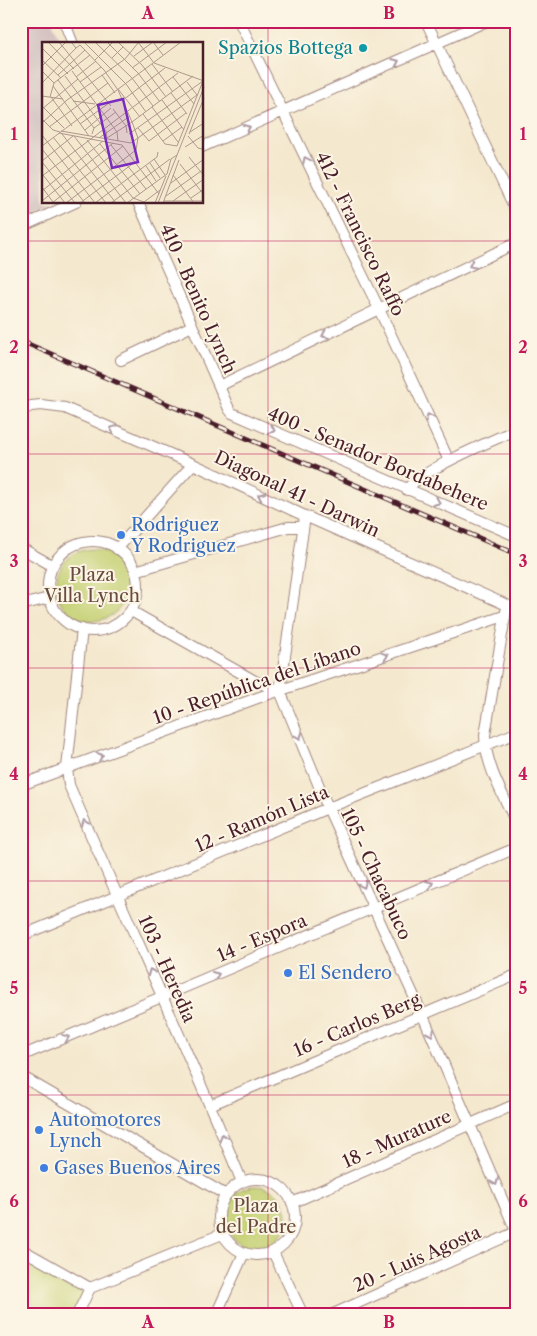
<svg xmlns="http://www.w3.org/2000/svg" width="537" height="1336" viewBox="0 0 537 1336" font-family="'Libre Caslon Text',serif">
	<style>
		.industrial { fill: #d2bfc0 }
		.green { fill: #c4d072; stroke: #87784e }
		.lines { fill: none; stroke-linecap: round; stroke-linejoin: round }
		.minor-casing { stroke: #9f847c; stroke-width: 12 }
		.minor { stroke: #fff; stroke-width: 10 }
		.rail-casing { stroke: #4a1f2b; stroke-width: 5 }
		.rail { stroke: #fcf5e5; stroke-width: 3; stroke-dasharray: 9; stroke-linecap: butt }
		.oneway { stroke: #ae9aa0 }
		.grid { fill: none; stroke: #c2185b; stroke-width: 1; stroke-opacity: 0.55 }
		.culture-dot { fill: #0f9aa8; stroke: #fcf5e5; stroke-width: 2 }
		.shop-dot { fill: #3f7fe0; stroke: #fcf5e5; stroke-width: 2 }
		.labels { text-anchor: middle; dominant-baseline: central; stroke-width: 4; stroke-linejoin: round; paint-order: stroke }
		.culture-label { font-size: 18px; fill: #0d838f; stroke: #fcf5e5; text-anchor: end }
		.street-label { font-size: 18px; fill: #4a1f2b; stroke: #fcf5e5 }
		.shop-label { font-size: 18px; fill: #366cbe; stroke: #fcf5e5; text-anchor: start }
		.park-label { font-size: 18px; fill: #684b3d; stroke: #fcf5e5 }
		.inset-road { fill: none; stroke: #b0988d; stroke-width: 1 }
		.view { fill: #7b2cbf; fill-opacity: 0.15; stroke: #7b2cbf; stroke-width: 2.5 }
		.inset-edge { fill: none; stroke: #4a1f2b; stroke-width: 2.5 }
		.neatline { fill: none; stroke: #c2185b; stroke-width: 2 }
		.grid-label { font-size: 16px; text-anchor: middle; font-weight: bold; fill: #c2185b }
	</style>
	<rect width="100%" height="100%" fill="#fcf5e5"/>
	<filter id="ink" filterUnits="userSpaceOnUse"><feTurbulence type="fractalNoise" baseFrequency=".02" numOctaves="2"/><feDisplacementMap in="SourceGraphic" scale="10" xChannelSelector="R" yChannelSelector="G"/><feConvolveMatrix kernelMatrix="1 2 1 2 8 2 1 2 1" color-interpolation-filters="sRGB"/></filter>
	<filter id="wash" filterUnits="userSpaceOnUse"><feTurbulence type="fractalNoise" baseFrequency=".0096" numOctaves="4" result="noise"/><feDisplacementMap in="SourceGraphic" scale="20" xChannelSelector="R" yChannelSelector="G"/><feGaussianBlur stdDeviation="1.12" result="paint"/><feColorMatrix in="noise" values="0 0 0 0 0 0 0 0 0 0 0 0 0 0 0 0 0 1.4 0 .05"/><feComposite in="paint" operator="in"/></filter>
	<g filter="url(#wash)">
		<rect width="100%" height="100%" fill="#f4e8ce"/>
		<path class="industrial" d="M 38,21 L 52,21 L 61,44 L 44,44 L 44,202 L 55,203 L 21,219 L 21,28 Z"/>
		<path class="green" d="M56 585a36 36 0 1 1 72 0a36 36 0 1 1-72 0Z
			M225 1217a31 31 0 1 1 62 0a31 31 0 1 1-62 0Z
			M 23,1257 L 84,1292 L 73,1315 L 35,1315 Z"/>
	</g>
	<g filter="url(#ink)">
		<g class="lines">
			<g class="minor-casing">
				<path id="minor" d="M 64,21 L 73,44
					M 239,21 L 379,309 L 449,461
					M 426,21 L 516,211
					M 202,147 L 487,21
					M 138,202 L 229,409 L 232,413 L 516,536
					M 21,227 L 76,202
					M 121,360 L 192,326
					M 219,386 L 516,243
					M 21,411 L 31,406 L 41,405 L 65,408 L 193,464 L 305,516 L 516,609
					M 407,490 C 417,472 493,440 516,430
					M 305,516 L 280,691 L 328,808 L 423,1016 L 516,1231
					M48 586a45 45 0 1 1 90 0a45 45 0 1 1-90 0Z
					M 21,548 L 53,566
					M 117,549 L 193,464
					M 135,571 L 288,527 L 303,527
					M 21,605 L 49,598
					M 131,611 L 255,681 L 280,691
					M 506,611 L 485,735 C 485,765 503,795 516,822
					M 82,629 L 67,768 L 69,785 C 126,918 187,1048 242,1182
					M 21,785 L 260,697 L 504,616
					M 21,936 L 328,808 L 516,733
					M 21,1056 L 516,848
					M 21,1076 L 226,1195
					M 210,1105 L 516,975
					M219 1217a38 38 0 1 1 76 0a38 38 0 1 1-76 0Z
					M 292,1203 L 516,1104
					M 21,1249 L 90,1288
					M 273,1252 L 303,1315
					M 77,1315 L 90,1288 L 222,1234
					M 216,1315 L 244,1253
					M 331,1315 L 516,1232"/>
			</g>
			<use href="#minor" class="minor"/>
			<g class="rail-casing">
				<path id="rail" d="M 21,341 L 516,554"/>
			</g>
			<use href="#rail" class="rail"/>
		</g>
		<defs><path id="oneway-chevron" d="M-2-3.5L2.5 0L-2 3.5" fill="none" stroke-width="1.6" stroke-linecap="round" stroke-linejoin="round" transform="scale(1.25)"/></defs>
		<g class="oneway">
			<use href="#oneway-chevron" transform="translate(396 62) rotate(-24)"/>
			<use href="#oneway-chevron" transform="translate(247 128) rotate(-23)"/>
			<use href="#oneway-chevron" transform="translate(306 160) rotate(-116)"/>
			<use href="#oneway-chevron" transform="translate(472 265) rotate(154)"/>
			<use href="#oneway-chevron" transform="translate(325 335) rotate(155)"/>
			<use href="#oneway-chevron" transform="translate(429 417) rotate(-115)"/>
			<use href="#oneway-chevron" transform="translate(113 429) rotate(-156)"/>
			<use href="#oneway-chevron" transform="translate(272 430) rotate(24)"/>
			<use href="#oneway-chevron" transform="translate(261 496) rotate(-155)"/>
			<use href="#oneway-chevron" transform="translate(437 502) rotate(23)"/>
			<use href="#oneway-chevron" transform="translate(385 656) rotate(-19)"/>
			<use href="#oneway-chevron" transform="translate(299 736) rotate(68)"/>
			<use href="#oneway-chevron" transform="translate(100 756) rotate(-20)"/>
			<use href="#oneway-chevron" transform="translate(85 823) rotate(-113)"/>
			<use href="#oneway-chevron" transform="translate(430 884) rotate(-23)"/>
			<use href="#oneway-chevron" transform="translate(363 885) rotate(65)"/>
			<use href="#oneway-chevron" transform="translate(151 972) rotate(-114)"/>
			<use href="#oneway-chevron" transform="translate(216 975) rotate(-23)"/>
			<use href="#oneway-chevron" transform="translate(431 1033) rotate(66)"/>
			<use href="#oneway-chevron" transform="translate(66 1038) rotate(-22)"/>
			<use href="#oneway-chevron" transform="translate(223 1137) rotate(-112)"/>
			<use href="#oneway-chevron" transform="translate(495 1182) rotate(67)"/>
		</g>
	</g>
	<path class="grid" d="M 268,21 L 268,1315M 21,241 L 516,241M 21,454 L 516,454M 21,668 L 516,668M 21,881 L 516,881M 21,1095 L 516,1095"/>
	<circle class="culture-dot" cx="363" cy="48" r="5"/>
	<g class="shop-dot">
		<circle cx="121" cy="535" r="5"/>
		<circle cx="288" cy="973" r="5"/>
		<circle cx="39" cy="1130" r="5"/>
		<circle cx="44" cy="1168" r="5"/>
	</g>
	<g class="labels">
		<g class="culture-label">
			<text x="353" y="48">Spazios Bottega</text>
		</g>
		<g class="street-label">
			<text transform="translate(360 234) rotate(64)">412 - Francisco Raffo</text>
			<text transform="translate(198 299) rotate(66)">410 - Benito Lynch</text>
			<text transform="translate(378 459) rotate(23)">400 - Senador Bordabehere</text>
			<text transform="translate(297 494) rotate(25)">Diagonal 41 - Darwin</text>
			<text transform="translate(257 683) rotate(-19)">10 - República del Líbano</text>
			<text transform="translate(262 819) rotate(-23)">12 - Ramón Lista</text>
			<text transform="translate(376 874) rotate(65)">105 - Chacabuco</text>
			<text transform="translate(262 938) rotate(-23)">14 - Espora</text>
			<text transform="translate(167 969) rotate(66)">103 - Heredia</text>
			<text transform="translate(357 1025) rotate(-23)">16 - Carlos Berg</text>
			<text transform="translate(397 1139) rotate(-24)">18 - Murature</text>
			<text transform="translate(417 1259) rotate(-24)">20 - Luis Agosta</text>
		</g>
		<g class="shop-label">
			<text x="131" y="525">Rodriguez<tspan x="131" dy="21">Y Rodriguez</tspan></text>
			<text x="298" y="973">El Sendero</text>
			<text x="49" y="1120">Automotores<tspan x="49" dy="21">Lynch</tspan></text>
			<text x="54" y="1168">Gases Buenos Aires</text>
		</g>
		<g class="park-label">
			<text x="92" y="575">Plaza<tspan x="92" dy="21">Villa Lynch</tspan></text>
			<text x="256" y="1206">Plaza<tspan x="256" dy="21">del Padre</tspan></text>
		</g>
	</g>
	<g transform="translate(42 42)">
		<rect width="161" height="161" fill="#f4e8ce"/>
		<path class="inset-road" d="M 6,0 L 32,27M 17,0 L 69,64M 29,0 L 34,6 L 38,3 L 62,28 L 76,48 L 90,80 L 151,34M 42,0 L 84,42 L 104,70M 53,0 L 90,36 L 111,64M 65,0 L 96,31 L 118,60M 76,0 L 100,23 L 124,55M 96,0 L 112,21 L 162,39M 111,0 L 121,13M 0,6 L 26,32M 92,14 L 111,0M 70,16 L 81,5M 0,18 L 19,36M 53,18 L 71,0M 111,21 L 139,0M 110,22 L 131,50M 0,24 L 24,0M 90,26 L 125,0M 0,29 L 12,41M 30,29 L 75,90 L 76,99M 16,33 L 43,8M 60,33 L 73,51M 23,34 L 64,89 L 65,97M 34,35 L 54,19M 131,35 L 152,62M 16,38 L 52,86 L 50,92M 38,40 L 59,25M 145,40 L 155,53M 0,41 L 34,6M 11,44 L 47,94M 76,47 L 98,75M 129,51 L 145,72M 0,54 L 21,57M 8,55 L 12,41 L 48,13M 9,55 L 30,84M 81,58 L 123,26M 120,58 L 142,88M 31,59 L 53,62M 0,64 L 22,86M 110,65 L 136,100M 0,67 L 36,37M 71,67 L 84,84 L 85,91M 101,72 L 123,102 L 135,104 L 161,39M 0,77 L 11,88 L 18,90M 0,81 L 25,58 L 83,17 L 96,1M 38,82 L 67,61M 7,85 L 66,41M 52,86 L 74,70M 96,86 L 107,99 L 144,71M 43,88 L 69,66M 19,89 L 89,101 L 155,53M 148,90 L 162,81M 17,91 L 80,103 L 117,152M 20,92 L 74,161M 87,92 L 161,39M 147,92 L 162,56M 0,93 L 53,161M 32,94 L 84,161M 146,94 L 156,106 L 160,107M 11,95 L 64,161M 57,96 L 88,74M 65,96 L 90,80M 45,98 L 91,156 L 102,160 L 118,148M 121,99 L 140,85M 58,102 L 98,152M 69,103 L 104,147M 0,104 L 111,21M 143,105 L 162,93M 0,107 L 43,161M 147,115 L 162,134M 112,117 L 123,133M 0,119 L 31,94M 0,120 L 33,161M 108,121 L 118,136M 138,122 L 162,153M 104,124 L 114,139M 1,133 L 23,161M 131,133 L 152,161M 0,134 L 136,31M 129,141 L 162,117M 0,145 L 11,160M 0,149 L 61,99M 124,154 L 162,127M 149,156 L 162,147M 0,159 L 71,101M 122,159 L 162,159M 131,159 L 162,137M 10,161 L 81,104M 24,161 L 94,108 L 96,96 L 90,80M 38,161 L 93,120M 53,161 L 115,115 L 116,110M 69,161 L 128,117M 85,161 L 125,132 L 129,117 L 135,113M 113,161 L 124,134M 116,161 L 162,45M 121,161 L 137,118"/>
		<path class="view" d="M 81,57 L 96,120 L 70,126 L 56,63 Z"/>
		<rect width="161" height="161" class="inset-edge"/>
	</g>
	<rect width="537" height="1336" fill="none" stroke="#fcf5e5" stroke-width="55"/>
	<rect x="28" y="28" width="482" height="1280" class="neatline"/>
	<g class="grid-label">
		<text x="148" y="19">A</text>
		<text x="389" y="19">B</text>
		<text x="14" y="140">1</text>
		<text x="523" y="140">1</text>
		<text x="14" y="353">2</text>
		<text x="523" y="353">2</text>
		<text x="14" y="567">3</text>
		<text x="523" y="567">3</text>
		<text x="14" y="780">4</text>
		<text x="523" y="780">4</text>
		<text x="14" y="994">5</text>
		<text x="523" y="994">5</text>
		<text x="14" y="1207">6</text>
		<text x="523" y="1207">6</text>
		<text x="148" y="1328">A</text>
		<text x="389" y="1328">B</text>
	</g>
</svg>
